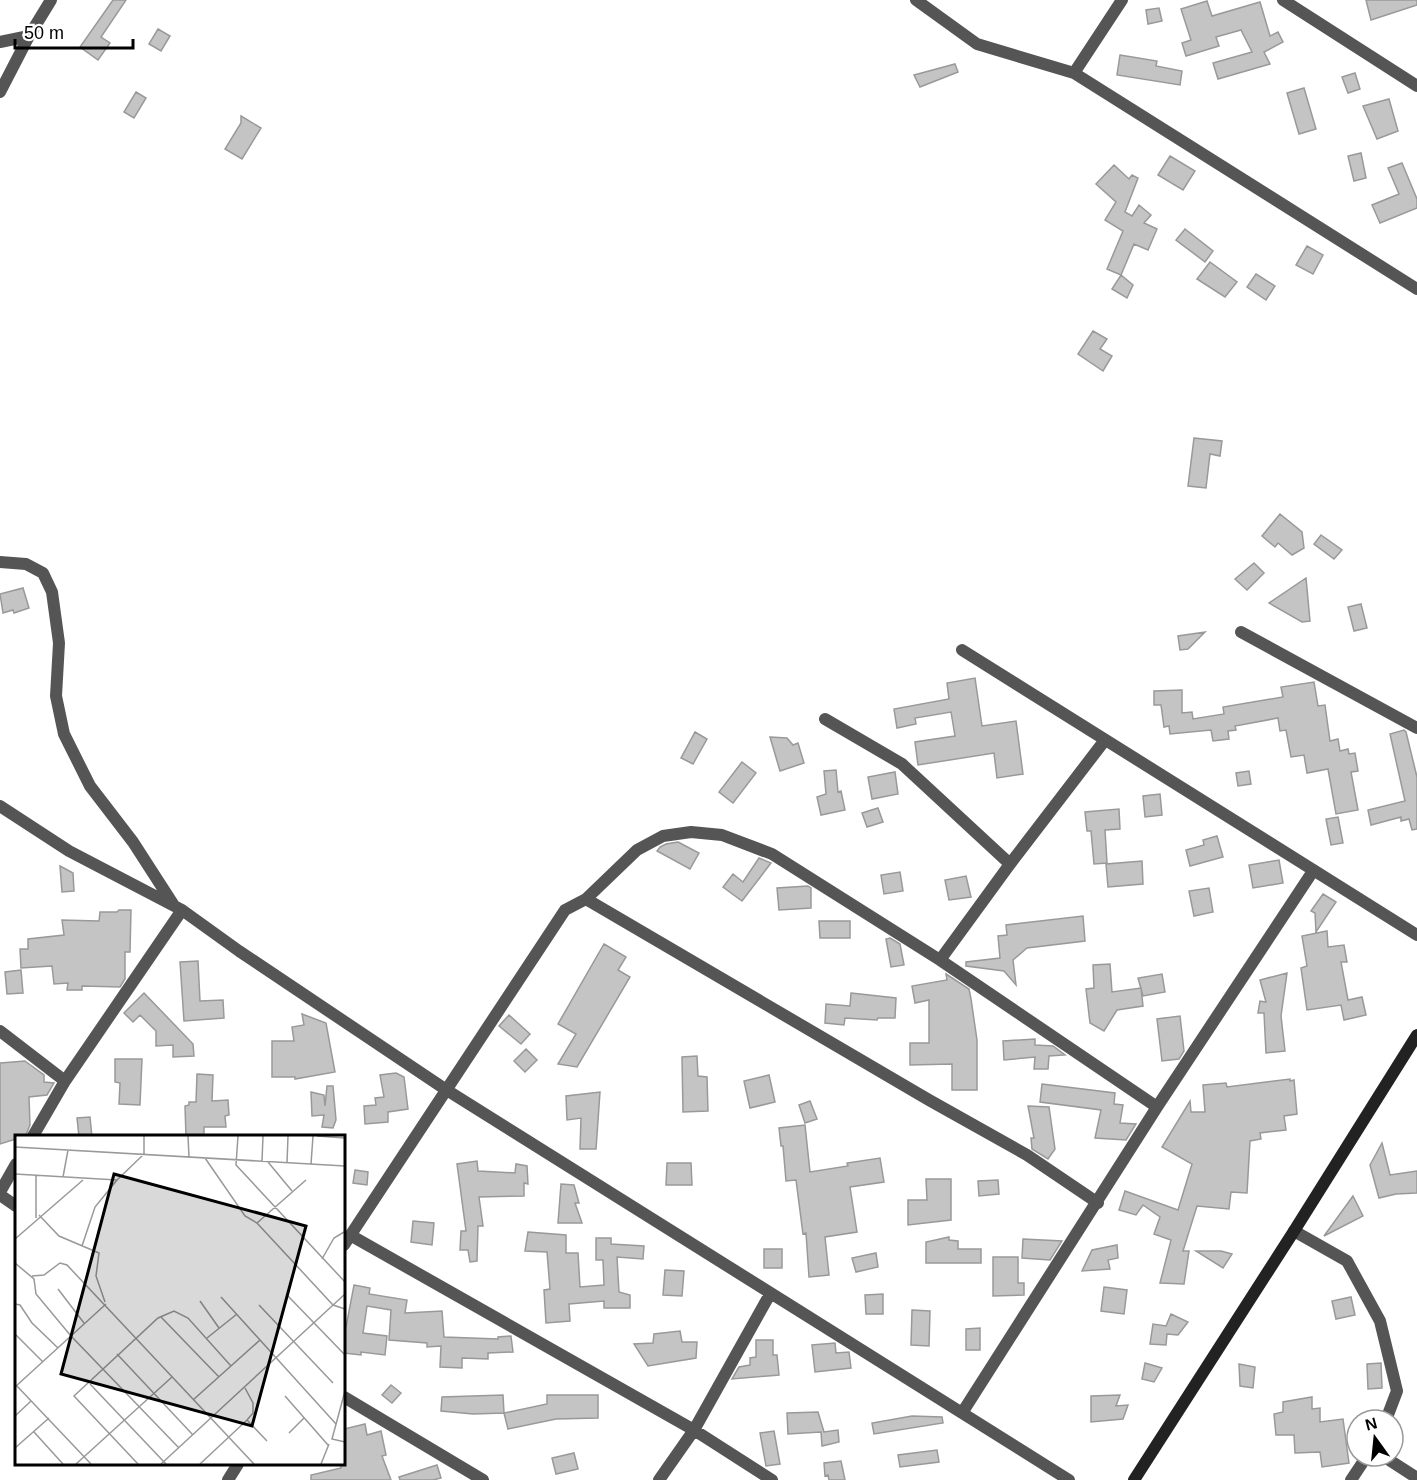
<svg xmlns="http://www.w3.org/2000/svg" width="1417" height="1480" viewBox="0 0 1417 1480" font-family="Arial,sans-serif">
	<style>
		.building { fill: #c4c4c4; stroke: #999; stroke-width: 1.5 }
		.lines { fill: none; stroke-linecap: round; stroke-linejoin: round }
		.street { stroke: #555; stroke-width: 12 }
		.secondary { stroke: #222; stroke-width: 12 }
		.inset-road { fill: none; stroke: #999; stroke-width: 1.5 }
		.view { fill: #000; fill-opacity: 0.15; stroke: #000; stroke-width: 3 }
		.inset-edge { fill: none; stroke: #000; stroke-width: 3 }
	</style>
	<rect width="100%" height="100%" fill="#fff"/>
	<path class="building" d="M 113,0 L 126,0 L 101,37 L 110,43 L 98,60 L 80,47 Z
		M 1366,0 L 1417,0 L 1417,5 L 1371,20 Z
		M 1207,1 L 1212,16 L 1260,2 L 1270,36 L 1278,32 L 1283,42 L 1264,52 L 1270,64 L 1218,79 L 1213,63 L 1252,52 L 1241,30 L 1216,37 L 1219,46 L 1186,56 L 1182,43 L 1191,40 L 1181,9 Z
		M 1159,8 L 1162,21 L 1148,24 L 1146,10 Z
		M 158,29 L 170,36 L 161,51 L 149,44 Z
		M 1120,55 L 1157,61 L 1156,66 L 1182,71 L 1180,85 L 1117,75 Z
		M 955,64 L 958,72 L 920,87 L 914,75 Z
		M 1355,73 L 1360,89 L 1348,93 L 1342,77 Z
		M 1304,88 L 1316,129 L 1299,134 L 1287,93 Z
		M 136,92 L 146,98 L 134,118 L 124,112 Z
		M 1389,99 L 1398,131 L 1377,139 L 1363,106 Z
		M 241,116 L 261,128 L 242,159 L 225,149 L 241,123 Z
		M 1361,153 L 1366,178 L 1354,181 L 1348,156 Z
		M 1170,156 L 1195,171 L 1183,190 L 1158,175 Z
		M 1402,163 L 1417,199 L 1417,208 L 1380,223 L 1372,205 L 1399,194 L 1388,168 Z
		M 1114,165 L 1129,179 L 1132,175 L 1138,178 L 1125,212 L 1132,216 L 1139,205 L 1151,215 L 1144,223 L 1157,229 L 1148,250 L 1134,244 L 1121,275 L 1107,269 L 1123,231 L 1105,220 L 1116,202 L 1096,184 Z
		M 1185,229 L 1213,251 L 1205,262 L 1176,240 Z
		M 1307,246 L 1323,255 L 1313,274 L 1296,265 Z
		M 1210,262 L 1237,282 L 1225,297 L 1197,279 Z
		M 1256,274 L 1275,286 L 1266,300 L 1247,287 Z
		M 1121,275 L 1133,285 L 1127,298 L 1112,289 Z
		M 1093,331 L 1107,339 L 1100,349 L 1112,356 L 1103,371 L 1078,354 Z
		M 1194,438 L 1222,441 L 1220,456 L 1210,454 L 1206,488 L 1188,486 Z
		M 1280,514 L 1302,532 L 1304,548 L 1292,555 L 1278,543 L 1275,547 L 1262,536 Z
		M 1321,535 L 1342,550 L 1334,559 L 1314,544 Z
		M 1254,563 L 1264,573 L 1247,590 L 1235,579 Z
		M 1306,578 L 1310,621 L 1302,622 L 1269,603 Z
		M 23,588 L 29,608 L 14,613 L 13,610 L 3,613 L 0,594 Z
		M 1361,604 L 1367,628 L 1354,631 L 1348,607 Z
		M 1205,632 L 1188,649 L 1180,650 L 1178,636 Z
		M 975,678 L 982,726 L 1016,721 L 1023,774 L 997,778 L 994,753 L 918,765 L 915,742 L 955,736 L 951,712 L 915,718 L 916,724 L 897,728 L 894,709 L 949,699 L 947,683 Z
		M 1314,682 L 1318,706 L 1325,705 L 1330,741 L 1338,739 L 1340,751 L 1348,749 L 1349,754 L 1355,753 L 1358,771 L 1351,772 L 1358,810 L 1336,814 L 1328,769 L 1307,773 L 1304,755 L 1291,757 L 1286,730 L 1280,731 L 1278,718 L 1235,726 L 1236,730 L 1228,731 L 1229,739 L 1213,741 L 1211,730 L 1170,734 L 1169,726 L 1164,727 L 1161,705 L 1154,705 L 1154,691 L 1182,690 L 1182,713 L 1192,712 L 1193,719 L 1224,714 L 1223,707 L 1283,697 L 1281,687 Z
		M 1404,730 L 1406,732 L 1417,777 L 1417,829 L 1412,830 L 1409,819 L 1401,821 L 1401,817 L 1371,825 L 1368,810 L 1405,801 L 1390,734 Z
		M 695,732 L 707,739 L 693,764 L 681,758 Z
		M 770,737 L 787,738 L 793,745 L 798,743 L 804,763 L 780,771 Z
		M 742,762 L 756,773 L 733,803 L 719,792 Z
		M 836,770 L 838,792 L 841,791 L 845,810 L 821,815 L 817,797 L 826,794 L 824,771 Z
		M 1249,771 L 1251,784 L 1238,786 L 1236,773 Z
		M 895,772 L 898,794 L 872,799 L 868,777 Z
		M 1160,794 L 1162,815 L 1145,817 L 1143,796 Z
		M 878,808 L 883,822 L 867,827 L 862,813 Z
		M 1119,809 L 1120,829 L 1105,830 L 1107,863 L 1094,864 L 1091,831 L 1087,831 L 1085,812 Z
		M 1338,817 L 1343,843 L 1331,845 L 1326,819 Z
		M 1217,836 L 1223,857 L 1190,866 L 1186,850 L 1204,845 L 1203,840 Z
		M 678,842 L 699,853 L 690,869 L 657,851 L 660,847 L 666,844 Z
		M 759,858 L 771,863 L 742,901 L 723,887 L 733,874 L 743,882 Z
		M 1279,860 L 1283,883 L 1253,888 L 1249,865 Z
		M 1142,861 L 1143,884 L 1108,887 L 1106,864 Z
		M 60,866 L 73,873 L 74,891 L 62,892 Z
		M 900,872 L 903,891 L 884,894 L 881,875 Z
		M 966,876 L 971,897 L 949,900 L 945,880 Z
		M 808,886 L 811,888 L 811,908 L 779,910 L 777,888 Z
		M 1209,888 L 1213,912 L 1194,916 L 1189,891 Z
		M 1323,894 L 1336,902 L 1316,932 L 1315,913 L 1311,911 Z
		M 119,910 L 131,910 L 130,952 L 125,952 L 125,979 L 120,987 L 82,986 L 82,990 L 67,990 L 68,983 L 54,984 L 52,966 L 21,968 L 20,949 L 28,949 L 28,939 L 64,935 L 62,920 L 99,921 L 100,912 L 117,912 Z
		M 1083,916 L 1085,941 L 1027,948 L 1013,960 L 1016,985 L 1004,971 L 966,966 L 966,962 L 1000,958 L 998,936 L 1007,935 L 1006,925 Z
		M 819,921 L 850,921 L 850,938 L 820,938 Z
		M 1327,931 L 1328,947 L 1344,945 L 1347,962 L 1341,962 L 1348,1000 L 1362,997 L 1366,1015 L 1344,1020 L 1341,1005 L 1307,1010 L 1301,968 L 1307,966 L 1302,936 Z
		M 890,938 L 900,944 L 904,965 L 891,967 L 886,939 Z
		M 604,944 L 626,957 L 618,970 L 630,977 L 577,1067 L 558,1064 L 576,1034 L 558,1024 Z
		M 198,961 L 200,1001 L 223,1000 L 224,1018 L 184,1021 L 180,962 Z
		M 1110,964 L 1112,992 L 1141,988 L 1143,1006 L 1117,1010 L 1104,1031 L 1090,1023 L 1086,989 L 1094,988 L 1093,965 Z
		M 21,970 L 23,993 L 7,994 L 5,972 Z
		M 1287,973 L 1281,1016 L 1285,1051 L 1266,1053 L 1264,1013 L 1258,1013 L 1260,1001 L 1266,1002 L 1260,980 Z
		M 946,974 L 969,989 L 971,999 L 977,1040 L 977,1090 L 952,1090 L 952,1064 L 910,1065 L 910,1043 L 929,1043 L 929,1000 L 915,1003 L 912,986 L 947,980 Z
		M 1162,974 L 1165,992 L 1143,996 L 1138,978 Z
		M 144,993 L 193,1044 L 194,1056 L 173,1057 L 173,1045 L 156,1046 L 156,1031 L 140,1015 L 133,1022 L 124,1013 Z
		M 851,993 L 896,998 L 895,1018 L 878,1018 L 877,1020 L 845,1018 L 844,1025 L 825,1023 L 826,1004 L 850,1006 Z
		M 302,1014 L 326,1023 L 335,1072 L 295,1079 L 295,1077 L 272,1077 L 272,1041 L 294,1041 L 292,1027 L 304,1025 Z
		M 509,1015 L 530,1034 L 521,1044 L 499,1026 Z
		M 1180,1016 L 1184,1051 L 1179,1059 L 1162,1061 L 1157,1019 Z
		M 1035,1039 L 1035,1045 L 1053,1046 L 1065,1055 L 1049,1056 L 1048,1069 L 1034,1069 L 1035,1057 L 1004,1060 L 1003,1041 Z
		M 526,1049 L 537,1060 L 525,1072 L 514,1061 Z
		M 697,1056 L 698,1076 L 707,1077 L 708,1111 L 683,1112 L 682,1057 Z
		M 115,1059 L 142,1059 L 140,1105 L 119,1104 L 120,1083 L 115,1082 Z
		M 25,1061 L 44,1075 L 44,1082 L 54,1083 L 47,1095 L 29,1097 L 30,1125 L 25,1137 L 16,1137 L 16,1139 L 0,1144 L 0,1063 Z
		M 396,1073 L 404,1077 L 408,1109 L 388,1112 L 388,1122 L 365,1124 L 364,1106 L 376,1105 L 375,1098 L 384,1097 L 380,1075 Z
		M 197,1074 L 213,1075 L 212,1101 L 228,1100 L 229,1115 L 225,1116 L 226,1127 L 204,1127 L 204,1137 L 186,1137 L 185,1106 L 189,1105 L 189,1102 L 196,1102 Z
		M 769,1075 L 775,1102 L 750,1108 L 744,1081 Z
		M 1290,1079 L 1290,1081 L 1294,1080 L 1297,1114 L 1284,1116 L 1286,1130 L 1260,1133 L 1261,1139 L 1250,1141 L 1247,1193 L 1231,1192 L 1229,1209 L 1197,1206 L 1183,1251 L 1189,1251 L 1184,1284 L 1160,1283 L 1171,1240 L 1154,1234 L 1160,1217 L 1143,1205 L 1136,1215 L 1119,1210 L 1125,1191 L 1178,1210 L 1192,1164 L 1162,1147 L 1190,1101 L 1191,1112 L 1205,1112 L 1203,1085 L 1226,1083 L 1227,1087 Z
		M 1042,1084 L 1115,1093 L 1114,1104 L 1123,1105 L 1120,1123 L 1136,1124 L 1126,1140 L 1095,1138 L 1101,1110 L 1040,1102 Z
		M 327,1086 L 333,1086 L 336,1120 L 333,1128 L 322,1127 L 324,1115 L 312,1116 L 311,1092 L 324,1095 L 325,1106 Z
		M 600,1092 L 596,1149 L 580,1149 L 581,1118 L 567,1120 L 566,1096 Z
		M 810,1101 L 817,1119 L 805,1123 L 799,1105 Z
		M 1028,1106 L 1049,1107 L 1055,1149 L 1048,1159 L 1032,1149 L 1031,1138 L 1034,1138 Z
		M 90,1117 L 92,1137 L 79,1137 L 77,1118 Z
		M 805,1125 L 810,1172 L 848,1166 L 847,1163 L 880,1158 L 884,1182 L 850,1187 L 857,1232 L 825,1237 L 829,1275 L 809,1277 L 806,1233 L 803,1234 L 796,1180 L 786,1181 L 783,1146 L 781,1146 L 779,1128 Z
		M 1382,1143 L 1390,1175 L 1417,1171 L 1417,1193 L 1396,1194 L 1379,1198 L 1370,1165 Z
		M 477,1161 L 478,1171 L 515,1173 L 516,1164 L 527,1166 L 528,1184 L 524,1183 L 524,1196 L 479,1197 L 483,1226 L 478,1226 L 477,1261 L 470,1262 L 468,1250 L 460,1250 L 461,1231 L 466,1231 L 457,1164 Z
		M 667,1163 L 691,1163 L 692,1185 L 666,1185 Z
		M 355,1170 L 368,1172 L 367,1185 L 353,1183 Z
		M 926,1179 L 951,1179 L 951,1220 L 908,1225 L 908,1200 L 927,1200 Z
		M 998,1180 L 999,1194 L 979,1196 L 978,1181 Z
		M 561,1184 L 574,1185 L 579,1203 L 575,1203 L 582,1223 L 558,1223 Z
		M 1353,1196 L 1363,1216 L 1324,1236 Z
		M 413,1221 L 434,1223 L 432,1245 L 411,1242 Z
		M 528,1232 L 566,1235 L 566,1253 L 578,1253 L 580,1287 L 604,1285 L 603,1260 L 596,1260 L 596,1238 L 611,1238 L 611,1244 L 644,1246 L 643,1259 L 617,1257 L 619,1292 L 630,1295 L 630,1308 L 604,1308 L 604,1301 L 569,1304 L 570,1321 L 546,1323 L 544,1290 L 550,1289 L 547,1252 L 525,1251 Z
		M 949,1237 L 949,1240 L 958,1241 L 958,1249 L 981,1249 L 981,1263 L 926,1263 L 926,1242 Z
		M 1023,1239 L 1062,1241 L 1050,1260 L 1022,1258 Z
		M 1117,1245 L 1118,1258 L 1108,1260 L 1110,1269 L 1082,1271 L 1092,1250 Z
		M 764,1249 L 782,1249 L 782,1268 L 764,1268 Z
		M 1196,1251 L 1221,1251 L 1232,1254 L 1223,1268 Z
		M 876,1253 L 878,1267 L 856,1272 L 852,1258 Z
		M 993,1257 L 1018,1257 L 1018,1283 L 1024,1283 L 1024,1295 L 993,1296 Z
		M 665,1270 L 684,1271 L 682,1296 L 663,1295 Z
		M 354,1285 L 370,1288 L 369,1294 L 407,1300 L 405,1313 L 442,1311 L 444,1337 L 498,1339 L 498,1337 L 511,1336 L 513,1352 L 488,1353 L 488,1359 L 462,1358 L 462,1368 L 440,1367 L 441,1346 L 427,1347 L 427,1343 L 389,1340 L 391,1310 L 367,1306 L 363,1333 L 387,1336 L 385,1355 L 361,1352 L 361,1355 L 344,1353 L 344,1327 L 346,1327 Z
		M 1104,1287 L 1127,1290 L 1124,1314 L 1101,1311 Z
		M 883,1294 L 883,1314 L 866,1314 L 865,1295 Z
		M 1351,1297 L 1355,1315 L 1336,1319 L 1332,1301 Z
		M 912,1310 L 930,1311 L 929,1346 L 911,1345 Z
		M 1171,1314 L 1188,1322 L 1178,1335 L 1167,1334 L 1166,1345 L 1150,1344 L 1153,1324 L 1166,1326 Z
		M 980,1328 L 980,1350 L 966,1350 L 966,1329 Z
		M 680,1331 L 682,1342 L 697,1342 L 696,1358 L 648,1366 L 634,1344 L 653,1343 L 654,1334 Z
		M 756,1340 L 773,1340 L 773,1355 L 777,1355 L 779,1375 L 732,1379 L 739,1367 L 750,1365 L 750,1358 L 756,1357 Z
		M 835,1343 L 836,1353 L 849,1352 L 851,1368 L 815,1372 L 812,1345 Z
		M 1145,1363 L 1162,1368 L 1154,1382 L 1142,1379 Z
		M 1381,1363 L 1382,1388 L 1368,1389 L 1367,1364 Z
		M 1239,1364 L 1255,1367 L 1253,1388 L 1240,1386 Z
		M 391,1385 L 401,1393 L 392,1403 L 382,1395 Z
		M 503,1395 L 504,1413 L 473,1414 L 441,1411 L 442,1397 Z
		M 547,1395 L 598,1395 L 598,1418 L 556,1419 L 508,1429 L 504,1413 L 547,1404 Z
		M 1120,1395 L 1116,1406 L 1128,1405 L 1123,1419 L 1091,1422 L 1091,1396 Z
		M 1312,1397 L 1312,1409 L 1320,1408 L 1320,1422 L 1343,1419 L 1349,1463 L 1322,1467 L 1320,1452 L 1295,1453 L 1294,1435 L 1276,1435 L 1274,1414 L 1283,1412 L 1283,1402 Z
		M 818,1412 L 824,1432 L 838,1430 L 839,1442 L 822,1446 L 821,1432 L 788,1434 L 787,1413 Z
		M 912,1416 L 942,1417 L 943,1423 L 874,1434 L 872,1423 Z
		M 365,1424 L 367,1435 L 381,1431 L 386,1455 L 382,1456 L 391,1480 L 311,1480 L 311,1475 L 341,1468 L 340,1464 L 344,1464 L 344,1429 Z
		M 774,1431 L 780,1464 L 766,1466 L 760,1433 Z
		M 937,1450 L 939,1462 L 900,1467 L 898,1455 Z
		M 574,1453 L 578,1469 L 556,1474 L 552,1458 Z
		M 841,1461 L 845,1480 L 829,1480 L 828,1475 L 825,1476 L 824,1463 Z
		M 437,1465 L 441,1478 L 433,1480 L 400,1480 L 399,1477 Z"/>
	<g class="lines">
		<path class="street" d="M 916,0 L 977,44 L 1074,73 L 1417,289
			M 1283,0 L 1417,86
			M 0,42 L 29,36 L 51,0
			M 1074,73 L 1122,0
			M 0,92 L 29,36
			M 0,562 L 26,564 L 43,573 L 52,592 L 59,643 L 56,696 L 64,734 L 90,786 L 133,842 L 173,904
			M 1241,632 L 1417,728
			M 962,650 L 1417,935
			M 825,719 L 902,764 L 1010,864
			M 0,806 L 69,851 L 182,910 L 239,951 L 445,1089 L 1069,1480
			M 586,899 L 929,1100 L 1027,1155 L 1098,1203
			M 940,960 L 1010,864 L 1105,740
			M 0,1031 L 65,1081
			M 33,1136 L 65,1081 L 182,910
			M 0,1192 L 16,1164
			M 0,1195 L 16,1206
			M 1294,1231 L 1347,1261 L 1380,1321 L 1397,1391 L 1386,1420
			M 350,1235 L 694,1430 L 772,1480
			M 344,1245 L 565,910 L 586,899 L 637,850 L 663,836 L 691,832 L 722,835 L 772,854 L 940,960 L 1157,1107
			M 344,1397 L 483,1480
			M 962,1413 L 1157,1107 L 1313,871
			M 1383,1456 L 1417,1478
			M 228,1480 L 238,1464
			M 659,1480 L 694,1430 L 770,1294
			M 1351,1480 L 1367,1456"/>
		<path class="secondary" d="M 1134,1480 L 1294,1231 L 1417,1035"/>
	</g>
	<g transform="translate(15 1135)">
		<rect width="330" height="330" fill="#fff"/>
		<path class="inset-road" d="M 173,1 L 174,22M 223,1 L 221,30 L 330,147M 302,1 L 330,3M 0,12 L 330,31M 190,23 L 230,81 L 242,88 L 318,170 L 330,174M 247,26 L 248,1M 253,27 L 277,56M 272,28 L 273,1M 296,29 L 298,1M 0,39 L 102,45 L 129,19 L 129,1M 21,40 L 21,83M 48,42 L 53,15M 24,80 L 44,101 L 84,118 L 81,141 L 90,167M 242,88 L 291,45M 0,104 L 68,45M 67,111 L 80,72 L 102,45M 307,124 L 319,103 L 329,97M 0,128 L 19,144 L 21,159 L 56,201 L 164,313M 17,141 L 29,140 L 45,128 L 52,130 L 239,329M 43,154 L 69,188M 273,161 L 330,220M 206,162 L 321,289M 185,166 L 204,193M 0,169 L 5,170 L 17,188 L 43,213M 244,170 L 318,248M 146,182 L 204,242M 0,199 L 28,227M 192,203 L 222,179M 102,219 L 178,300M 75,249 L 151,329M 1,250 L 76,329M 0,252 L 91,169M 230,253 L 238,268 L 238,278 L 232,285M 330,256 L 317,304 L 330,307M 270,261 L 313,310M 178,265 L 245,205M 0,281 L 16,266M 19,297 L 48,329M 274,298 L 289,283M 0,313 L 34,283M 61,329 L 157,242M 123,329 L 59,261 L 143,183 L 159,176 L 173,183 L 216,231M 146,329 L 330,159M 185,329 L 232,285 L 252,306M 306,329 L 314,309"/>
		<path class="view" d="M 99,39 L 291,91 L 237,291 L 46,239 Z"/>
		<rect width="330" height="330" class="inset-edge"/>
	</g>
	<g transform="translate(1375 1438) rotate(345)"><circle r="28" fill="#ffffff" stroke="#999999" stroke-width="1.5"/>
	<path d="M0-4.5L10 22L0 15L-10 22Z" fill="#000000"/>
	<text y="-9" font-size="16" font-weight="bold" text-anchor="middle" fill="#000000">N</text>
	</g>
	<path d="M15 39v9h118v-9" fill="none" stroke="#000000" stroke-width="3"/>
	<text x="24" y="39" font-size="18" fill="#000000" stroke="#ffffff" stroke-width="4.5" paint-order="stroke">50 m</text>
</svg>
